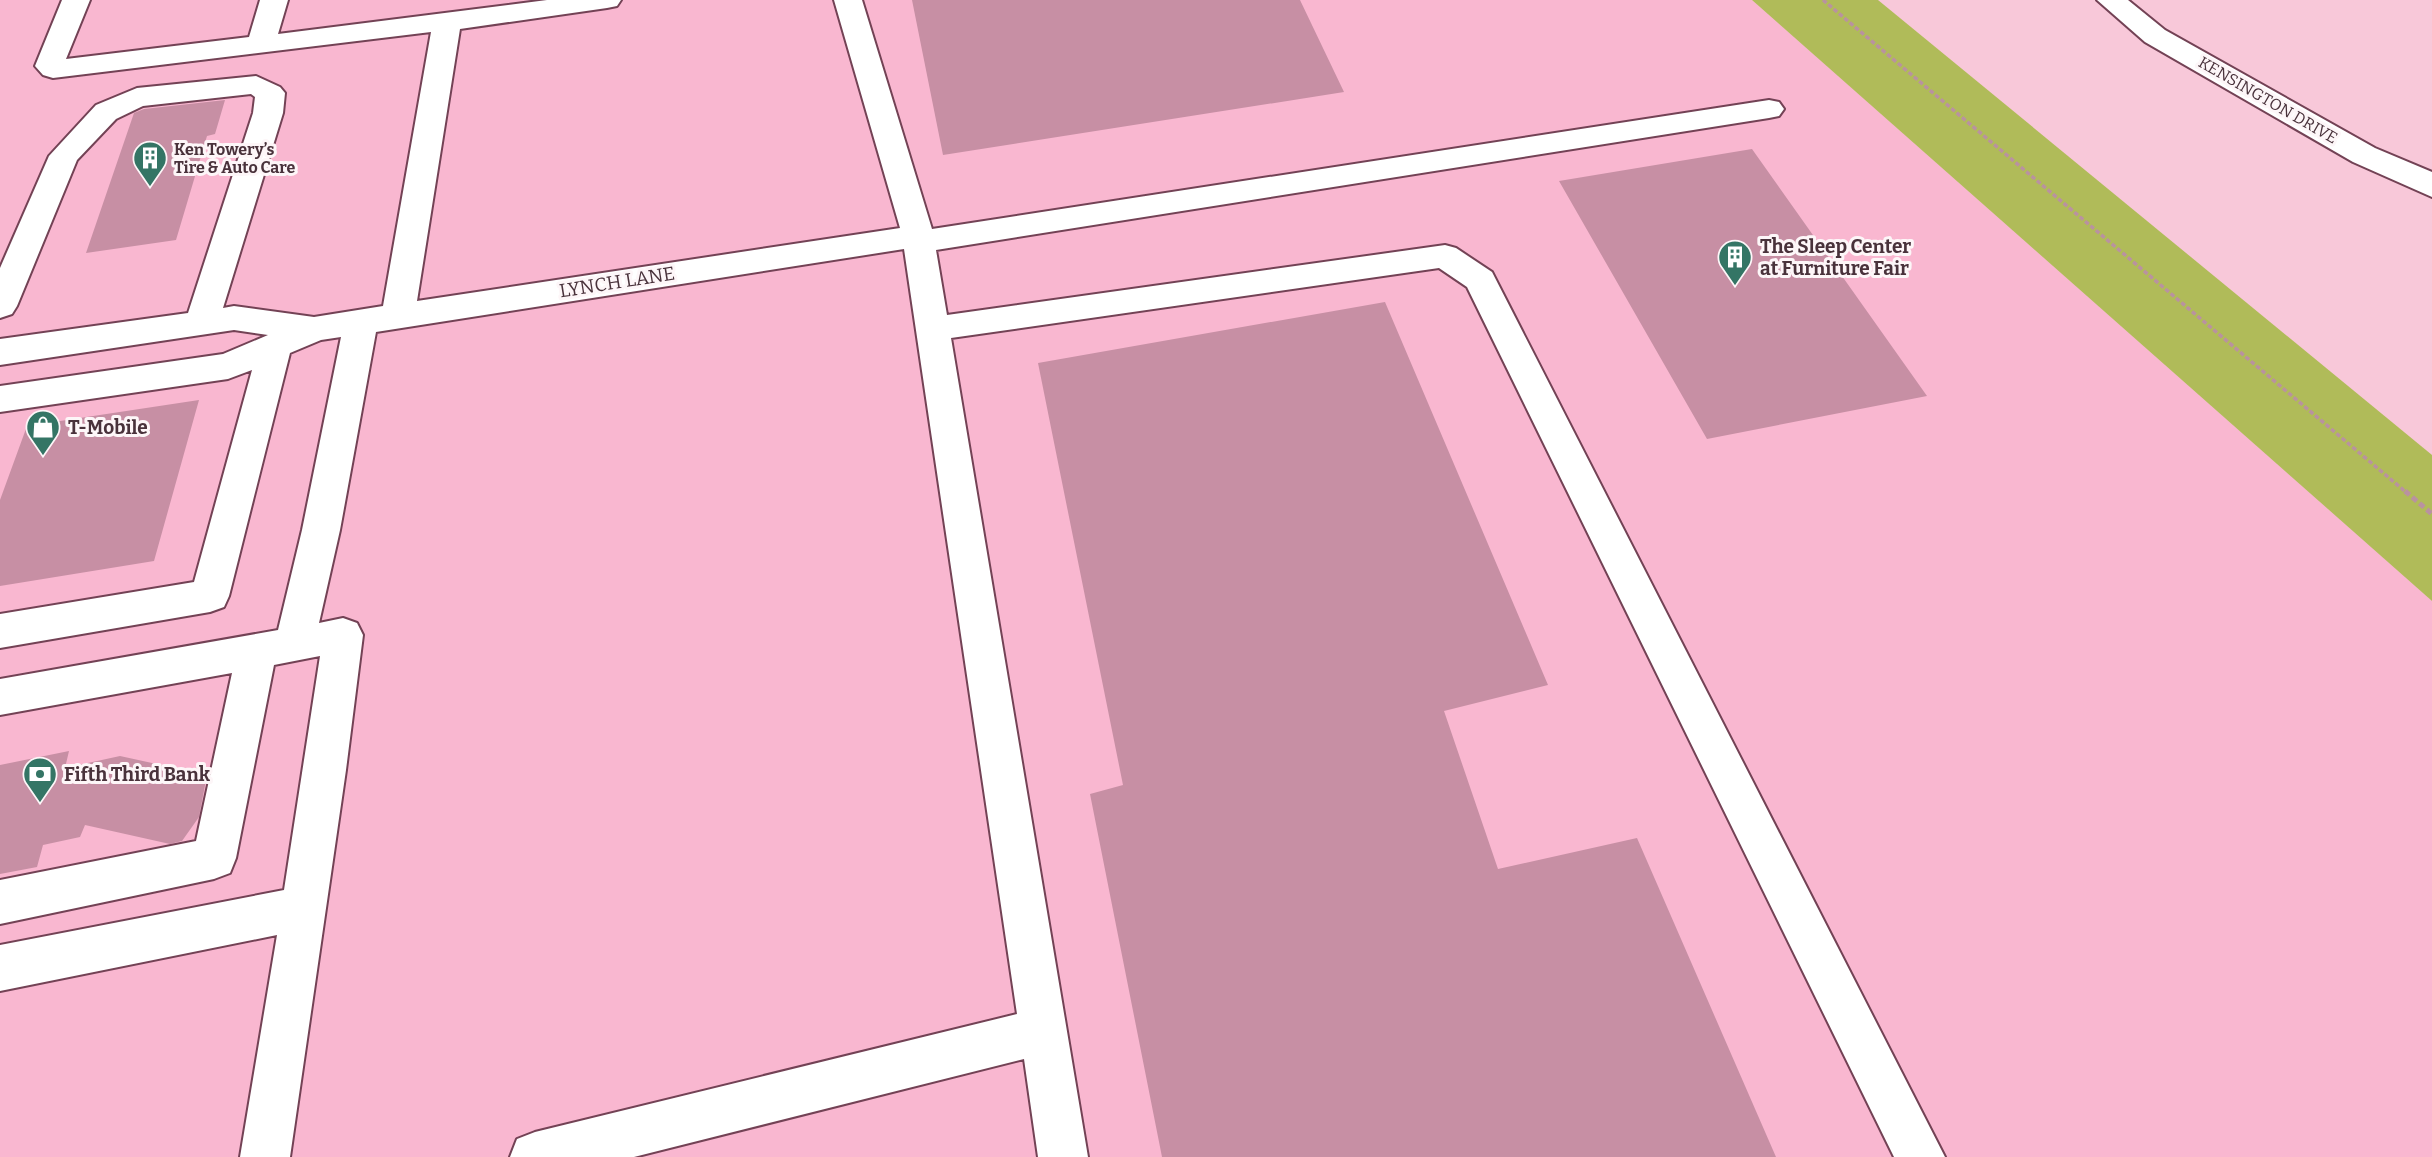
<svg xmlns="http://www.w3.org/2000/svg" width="2432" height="1157" viewBox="0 0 2432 1157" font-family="Bitter,serif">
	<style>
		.built { fill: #f9b7d0 }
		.green { fill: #b0bb59 }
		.building { fill: #c78fa4 }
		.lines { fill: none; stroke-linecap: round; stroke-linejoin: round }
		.minor-casing { stroke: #734255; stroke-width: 4 }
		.path-far1 { stroke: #b992a0; stroke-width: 3.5; stroke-dasharray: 4.5 2.5; stroke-linecap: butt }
		.path { stroke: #b992a0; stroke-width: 5; stroke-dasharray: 6 3.5; stroke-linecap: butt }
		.minor { fill: #fff; fill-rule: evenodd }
		.labels { text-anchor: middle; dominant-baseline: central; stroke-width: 6; stroke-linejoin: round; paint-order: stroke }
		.far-street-label { font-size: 16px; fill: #49323b; stroke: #fdf6f8 }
		.far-poi-label { font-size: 16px; font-weight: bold; fill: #49323b; stroke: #fdf6f8; text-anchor: start }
		.poi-label { font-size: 19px; font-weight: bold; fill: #49323b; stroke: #fdf6f8; text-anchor: start }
		.street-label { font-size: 19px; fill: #49323b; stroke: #fdf6f8 }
	</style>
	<rect width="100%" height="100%" fill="#f8c8d9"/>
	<path class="built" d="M 0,0 L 1752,0 L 2432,601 L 2432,1157 L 0,1157 Z"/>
	<path class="green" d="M 1752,0 L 1878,0 L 2432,455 L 2432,601 Z"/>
	<path class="building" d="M 912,0 L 1300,0 L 1344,92 L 943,155 Z
		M 225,100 L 215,134 L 207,136 L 176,240 L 86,253 L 134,113 L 144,109 Z
		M 1752,149 L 1927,396 L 1707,439 L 1559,181 Z
		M 1385,302 L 1548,685 L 1444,711 L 1498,869 L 1637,838 L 1776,1157 L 1162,1157 L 1090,794 L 1123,785 L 1038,363 Z
		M 199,400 L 154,561 L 0,586 L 0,500 L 27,426 Z
		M 69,751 L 65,768 L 120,756 L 207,775 L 199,817 L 182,841 L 170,844 L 85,825 L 80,837 L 43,845 L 37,867 L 0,874 L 0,765 Z"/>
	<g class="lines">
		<g class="minor-casing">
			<path id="minor" d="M 62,0 L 90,0 L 66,59 L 249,37 L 260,0 L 288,0 L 278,34 L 547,0 L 621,0 L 617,6 L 607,8 L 460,29 L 417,301 L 900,228 L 834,0 L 862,0 L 932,229 L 1769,100 L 1779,102 L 1784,109 L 1779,116 L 1769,118 L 936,250 L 947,315 L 1445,245 L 1456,248 L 1492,272 L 1945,1157 L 1894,1157 L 1467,287 L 1439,268 L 951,338 L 1088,1157 L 1038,1157 L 1024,1059 L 634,1157 L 510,1157 L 517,1139 L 535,1132 L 1017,1014 L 904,249 L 376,332 L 340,530 L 319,623 L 343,618 L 357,623 L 363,635 L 346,770 L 290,1157 L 240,1157 L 277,935 L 0,991 L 0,945 L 284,890 L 320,656 L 274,665 L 236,858 L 230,873 L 214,879 L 0,924 L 0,880 L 196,841 L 232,673 L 0,715 L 0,679 L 278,630 L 302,530 L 341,337 L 321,340 L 290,353 L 229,596 L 224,607 L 210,612 L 0,648 L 0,614 L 194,582 L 252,370 L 228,379 L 0,412 L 0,386 L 223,354 L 268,335 L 234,330 L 0,365 L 0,339 L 188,313 L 253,113 L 255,97 L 251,94 L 143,106 L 116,119 L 77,160 L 17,306 L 12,314 L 0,318 L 0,268 L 49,156 L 96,105 L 137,88 L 256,76 L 280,87 L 285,93 L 283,113 L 223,308 L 234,306 L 314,317 L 383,306 L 431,32 L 53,78 L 43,75 L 35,66 Z
				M 2097,0 L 2128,0 L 2165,30 L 2375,148 L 2432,172 L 2432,197 L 2353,162 L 2145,42 Z"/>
		</g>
		<path class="path-far1" d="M 1823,0 L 2407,493"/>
		<path class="path" d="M 2405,491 L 2432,514"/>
		<use href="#minor" class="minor"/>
	</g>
	<defs>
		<g id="building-pin" transform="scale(1.75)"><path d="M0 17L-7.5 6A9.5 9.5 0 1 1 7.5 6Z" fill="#347565" stroke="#fdf6f8"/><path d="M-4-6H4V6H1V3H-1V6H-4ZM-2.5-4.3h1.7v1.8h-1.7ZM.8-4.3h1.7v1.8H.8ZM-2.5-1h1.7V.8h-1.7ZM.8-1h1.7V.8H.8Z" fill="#fff"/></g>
		<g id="shop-pin" transform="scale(1.75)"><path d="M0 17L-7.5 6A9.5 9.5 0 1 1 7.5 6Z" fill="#347565" stroke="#fdf6f8"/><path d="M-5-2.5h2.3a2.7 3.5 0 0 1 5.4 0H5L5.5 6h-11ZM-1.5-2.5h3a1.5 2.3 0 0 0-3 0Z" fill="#fff"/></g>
		<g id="bank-pin" transform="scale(1.75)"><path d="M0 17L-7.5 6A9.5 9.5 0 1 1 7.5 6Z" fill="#347565" stroke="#fdf6f8"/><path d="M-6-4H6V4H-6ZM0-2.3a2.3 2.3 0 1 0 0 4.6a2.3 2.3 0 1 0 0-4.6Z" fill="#fff"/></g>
	</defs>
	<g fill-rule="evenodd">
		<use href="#building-pin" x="150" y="158"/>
		<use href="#building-pin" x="1735" y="257"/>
		<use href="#shop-pin" x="43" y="427"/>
		<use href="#bank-pin" x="40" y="774"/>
	</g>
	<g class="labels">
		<g class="far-street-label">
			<text transform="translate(2268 100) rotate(30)">KENSINGTON DRIVE</text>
		</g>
		<g class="far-poi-label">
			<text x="174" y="149">Ken Towery’s<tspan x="174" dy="18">Tire &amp; Auto Care</tspan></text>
		</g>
		<g class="poi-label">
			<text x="1760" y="246">The Sleep Center<tspan x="1760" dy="22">at Furniture Fair</tspan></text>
			<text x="68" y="427">T-Mobile</text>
			<text x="64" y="774">Fifth Third Bank</text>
		</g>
		<g class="street-label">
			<text transform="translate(617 282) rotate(-9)">LYNCH LANE</text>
		</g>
	</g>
</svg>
